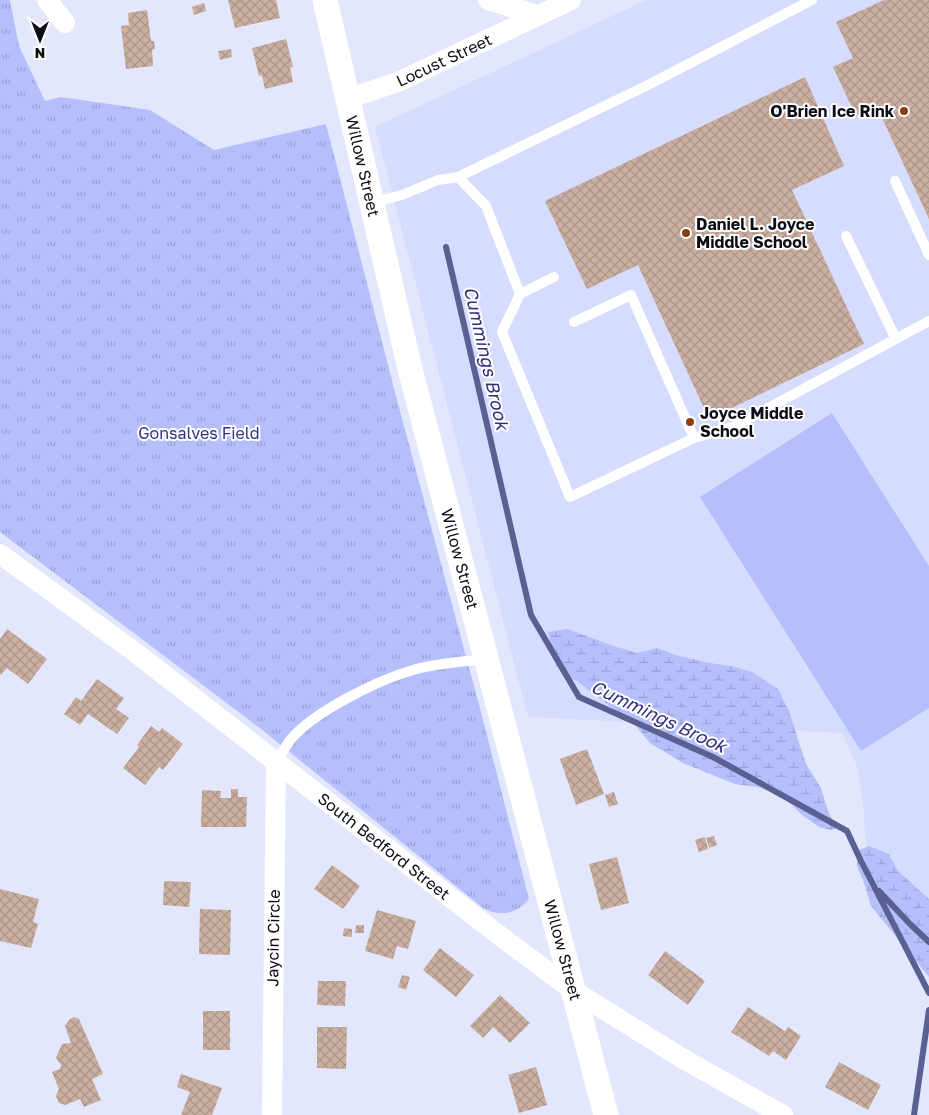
<svg xmlns="http://www.w3.org/2000/svg" width="929" height="1115" viewBox="0 0 929 1115" font-family="'Golos Text',sans-serif">
	<style>
		.built { fill: #d6dcfe }
		.grass { fill: #b5bffb }
		.wetland { fill: url(#wetland-marsh) }
		.park { fill: url(#park-tufts) }
		.lines { fill: none; stroke-linecap: round; stroke-linejoin: round }
		.stream { stroke: #5a6092; stroke-width: 6 }
		.building { fill: url(#building-cross-hatch) }
		.service { stroke: #fff; stroke-width: 10 }
		.minor { stroke: #fff; stroke-width: 20 }
		.tertiary { stroke: #fff; stroke-width: 25 }
		.poi-dot { fill: #854114; stroke: #fff; stroke-width: 2 }
		.labels { text-anchor: middle; dominant-baseline: central; stroke-width: 4; stroke-linejoin: round; paint-order: stroke }
		.street-label { font-size: 16px; fill: #0c0d16; stroke: #fff }
		.poi-label { font-size: 16px; font-weight: bold; fill: #0c0d16; stroke: #fff; text-anchor: start }
		.park-label { font-size: 16px; fill: #323382; stroke: #fff }
		.water-label { font-size: 18px; font-style: italic; fill: #2f2f7f; stroke: #fff }
	</style>
	<defs>
		<pattern id="wetland-marsh" width="20" height="14" patternUnits="userSpaceOnUse" patternTransform="scale(1.25)"><rect width="20" height="14" fill="#b5bffb"/><path d="M1 5h8M5 5V1M11 12h8M15 12V8" fill="none" stroke="#9aa3d6"/></pattern>
		<pattern id="park-tufts" width="24" height="20" patternUnits="userSpaceOnUse" patternTransform="scale(1.25)"><rect width="24" height="20" fill="#b5bffb"/><path d="M3 7l-1-3M5 7V3M7 7l1-3M15 17l-1-3M17 17v-4M19 17l1-3" fill="none" stroke="#9aa3d6"/></pattern>
		<pattern id="building-cross-hatch" width="8" height="8" patternUnits="userSpaceOnUse" patternTransform="scale(1.25)"><rect width="8" height="8" fill="#caafa0"/><path d="M0 0l8 8M0 8l8-8" fill="none" stroke="#ac9589"/></pattern>
	</defs>
	<rect width="100%" height="100%" fill="#e3e7fd"/>
	<path class="built" d="M 646,0 L 929,0 L 929,968 L 868,854 L 865,835 L 863,802 L 857,766 L 842,733 L 528,717 L 375,127 Z"/>
	<path class="grass" d="M 832,413 L 929,566 L 929,708 L 861,751 L 700,497 Z"/>
	<path class="wetland" d="M 567,629 L 614,646 L 637,653 L 658,648 L 675,655 L 710,663 L 735,667 L 752,672 L 778,689 L 789,711 L 806,764 L 821,788 L 828,811 L 837,828 L 831,830 L 819,827 L 802,815 L 781,794 L 757,787 L 735,784 L 683,763 L 650,743 L 635,725 L 577,681 L 565,676 L 556,666 L 548,632 Z
		M 869,846 L 889,854 L 898,871 L 929,899 L 929,977 L 871,906 L 863,880 L 857,867 L 857,851 Z"/>
	<path class="park" d="M 0,0 L 10,0 L 19,46 L 45,101 L 61,97 L 150,110 L 214,150 L 326,124 L 397,400 L 482,716 L 529,899 C 518,913 500,918 483,908 L 261,729 L 0,532 Z"/>
	<g class="lines">
		<path class="stream" d="M 446,247 L 531,615 L 579,697 L 713,757 L 847,831 L 861,861 L 929,993
			M 879,891 L 910,924 L 929,942
			M 914,1115 L 929,1010"/>
	</g>
	<path class="building" d="M 228,0 L 276,0 L 280,18 L 235,28 Z
		M 884,0 L 929,0 L 929,219 L 877,107 L 856,116 L 833,67 L 853,58 L 836,22 Z
		M 204,3 L 206,11 L 194,15 L 192,7 Z
		M 147,10 L 151,41 L 154,41 L 155,49 L 152,50 L 153,66 L 126,69 L 121,26 L 129,25 L 128,13 Z
		M 286,39 L 293,67 L 290,68 L 293,82 L 265,89 L 262,75 L 259,76 L 252,48 Z
		M 231,49 L 232,57 L 220,60 L 218,51 Z
		M 805,77 L 844,166 L 792,190 L 864,344 L 709,419 L 638,265 L 587,289 L 545,201 Z
		M 7,629 L 47,659 L 28,684 L 7,668 L 1,675 L 0,674 L 0,639 Z
		M 97,679 L 124,698 L 116,709 L 129,718 L 117,734 L 88,714 L 80,725 L 64,714 L 76,697 L 81,701 Z
		M 151,726 L 159,732 L 162,728 L 183,744 L 163,770 L 159,767 L 145,785 L 123,768 L 139,747 L 137,745 Z
		M 587,749 L 604,794 L 576,805 L 560,759 Z
		M 231,789 L 238,789 L 238,797 L 247,797 L 246,827 L 201,827 L 202,790 L 221,791 L 220,798 L 231,798 Z
		M 614,792 L 618,804 L 609,807 L 605,795 Z
		M 714,836 L 717,845 L 709,848 L 706,838 Z
		M 705,837 L 708,849 L 699,852 L 695,840 Z
		M 617,857 L 629,903 L 601,910 L 589,864 Z
		M 332,865 L 360,886 L 343,909 L 314,889 Z
		M 164,881 L 191,882 L 189,907 L 163,905 Z
		M 0,889 L 39,899 L 33,922 L 38,924 L 31,948 L 0,941 Z
		M 200,909 L 231,910 L 230,955 L 199,954 Z
		M 377,910 L 416,921 L 408,949 L 397,946 L 393,959 L 365,951 Z
		M 356,925 L 364,925 L 364,933 L 355,933 Z
		M 344,928 L 352,929 L 352,937 L 343,936 Z
		M 440,948 L 474,975 L 456,997 L 423,970 Z
		M 665,951 L 705,981 L 688,1005 L 648,975 Z
		M 402,975 L 410,977 L 406,990 L 398,987 Z
		M 318,981 L 346,981 L 345,1006 L 317,1005 Z
		M 500,995 L 530,1023 L 510,1043 L 493,1027 L 483,1038 L 470,1026 Z
		M 748,1007 L 785,1031 L 788,1027 L 801,1036 L 786,1060 L 773,1051 L 769,1056 L 731,1032 Z
		M 203,1011 L 230,1011 L 230,1050 L 203,1050 Z
		M 74,1017 L 79,1019 L 103,1074 L 92,1079 L 101,1100 L 84,1107 L 80,1099 L 65,1105 L 59,1103 L 56,1096 L 59,1089 L 52,1072 L 60,1069 L 61,1065 L 56,1058 L 62,1044 L 71,1043 L 65,1026 L 69,1020 Z
		M 317,1027 L 347,1027 L 346,1069 L 317,1068 Z
		M 839,1062 L 881,1085 L 868,1110 L 825,1087 Z
		M 536,1067 L 547,1105 L 519,1113 L 508,1075 Z
		M 181,1074 L 222,1088 L 212,1115 L 181,1115 L 190,1092 L 177,1087 Z"/>
	<g class="lines">
		<path class="service" d="M 458,177 L 486,206 L 520,294 L 502,332 L 570,497 L 694,438 L 631,295 L 574,322
			M 895,181 L 929,255
			M 372,203 L 402,195 L 438,180 L 458,177 L 646,86 L 812,0
			M 846,236 L 896,339
			M 520,294 L 554,277
			M 694,438 L 733,427 L 929,321
			M 276,762 C 281,754 286,746 291,739 C 315,711 378,680 413,670 C 437,663 461,662 485,659"/>
		<path class="minor" d="M 47,0 L 65,23
			M 488,0 L 537,15
			M 348,99 L 400,81 L 571,0
			M 0,554 L 136,653 L 508,942 L 574,991 L 685,1060 L 783,1115
			M 272,1115 L 276,762"/>
		<path class="tertiary" d="M 325,0 L 410,369 L 606,1115"/>
	</g>
	<g class="poi-dot">
		<circle cx="904" cy="111" r="5"/>
		<circle cx="686" cy="233" r="5"/>
		<circle cx="690" cy="422" r="5"/>
	</g>
	<g class="labels">
		<g class="street-label">
			<text transform="translate(444 60) rotate(-25)">Locust Street</text>
			<text transform="translate(363 166) rotate(77)">Willow Street</text>
			<text transform="translate(460 559) rotate(75)">Willow Street</text>
			<text transform="translate(384 846) rotate(38)">South Bedford Street</text>
			<text transform="translate(273 938) rotate(-89)">Jaycin Circle</text>
			<text transform="translate(563 950) rotate(75)">Willow Street</text>
		</g>
		<g class="poi-label">
			<text x="894" y="111" text-anchor="end">O'Brien Ice Rink</text>
			<text x="696" y="224">Daniel L. Joyce<tspan x="696" dy="18">Middle School</tspan></text>
			<text x="700" y="413">Joyce Middle<tspan x="700" dy="18">School</tspan></text>
		</g>
		<g class="park-label">
			<text x="199" y="433">Gonsalves Field</text>
		</g>
		<g class="water-label">
			<text transform="translate(487 358) rotate(77)">Cummings Brook</text>
			<text transform="translate(659 716) rotate(25)">Cummings Brook</text>
		</g>
	</g>
	<g transform="translate(40 40) rotate(180)" stroke="#ffffff" stroke-width="4" paint-order="stroke">
	<path d="M0-4L9 19L0 12L-9 19Z" fill="#0c0d16"/>
	<text y="-8" font-size="14" font-weight="bold" text-anchor="middle" fill="#0c0d16">N</text>
	</g>
</svg>
